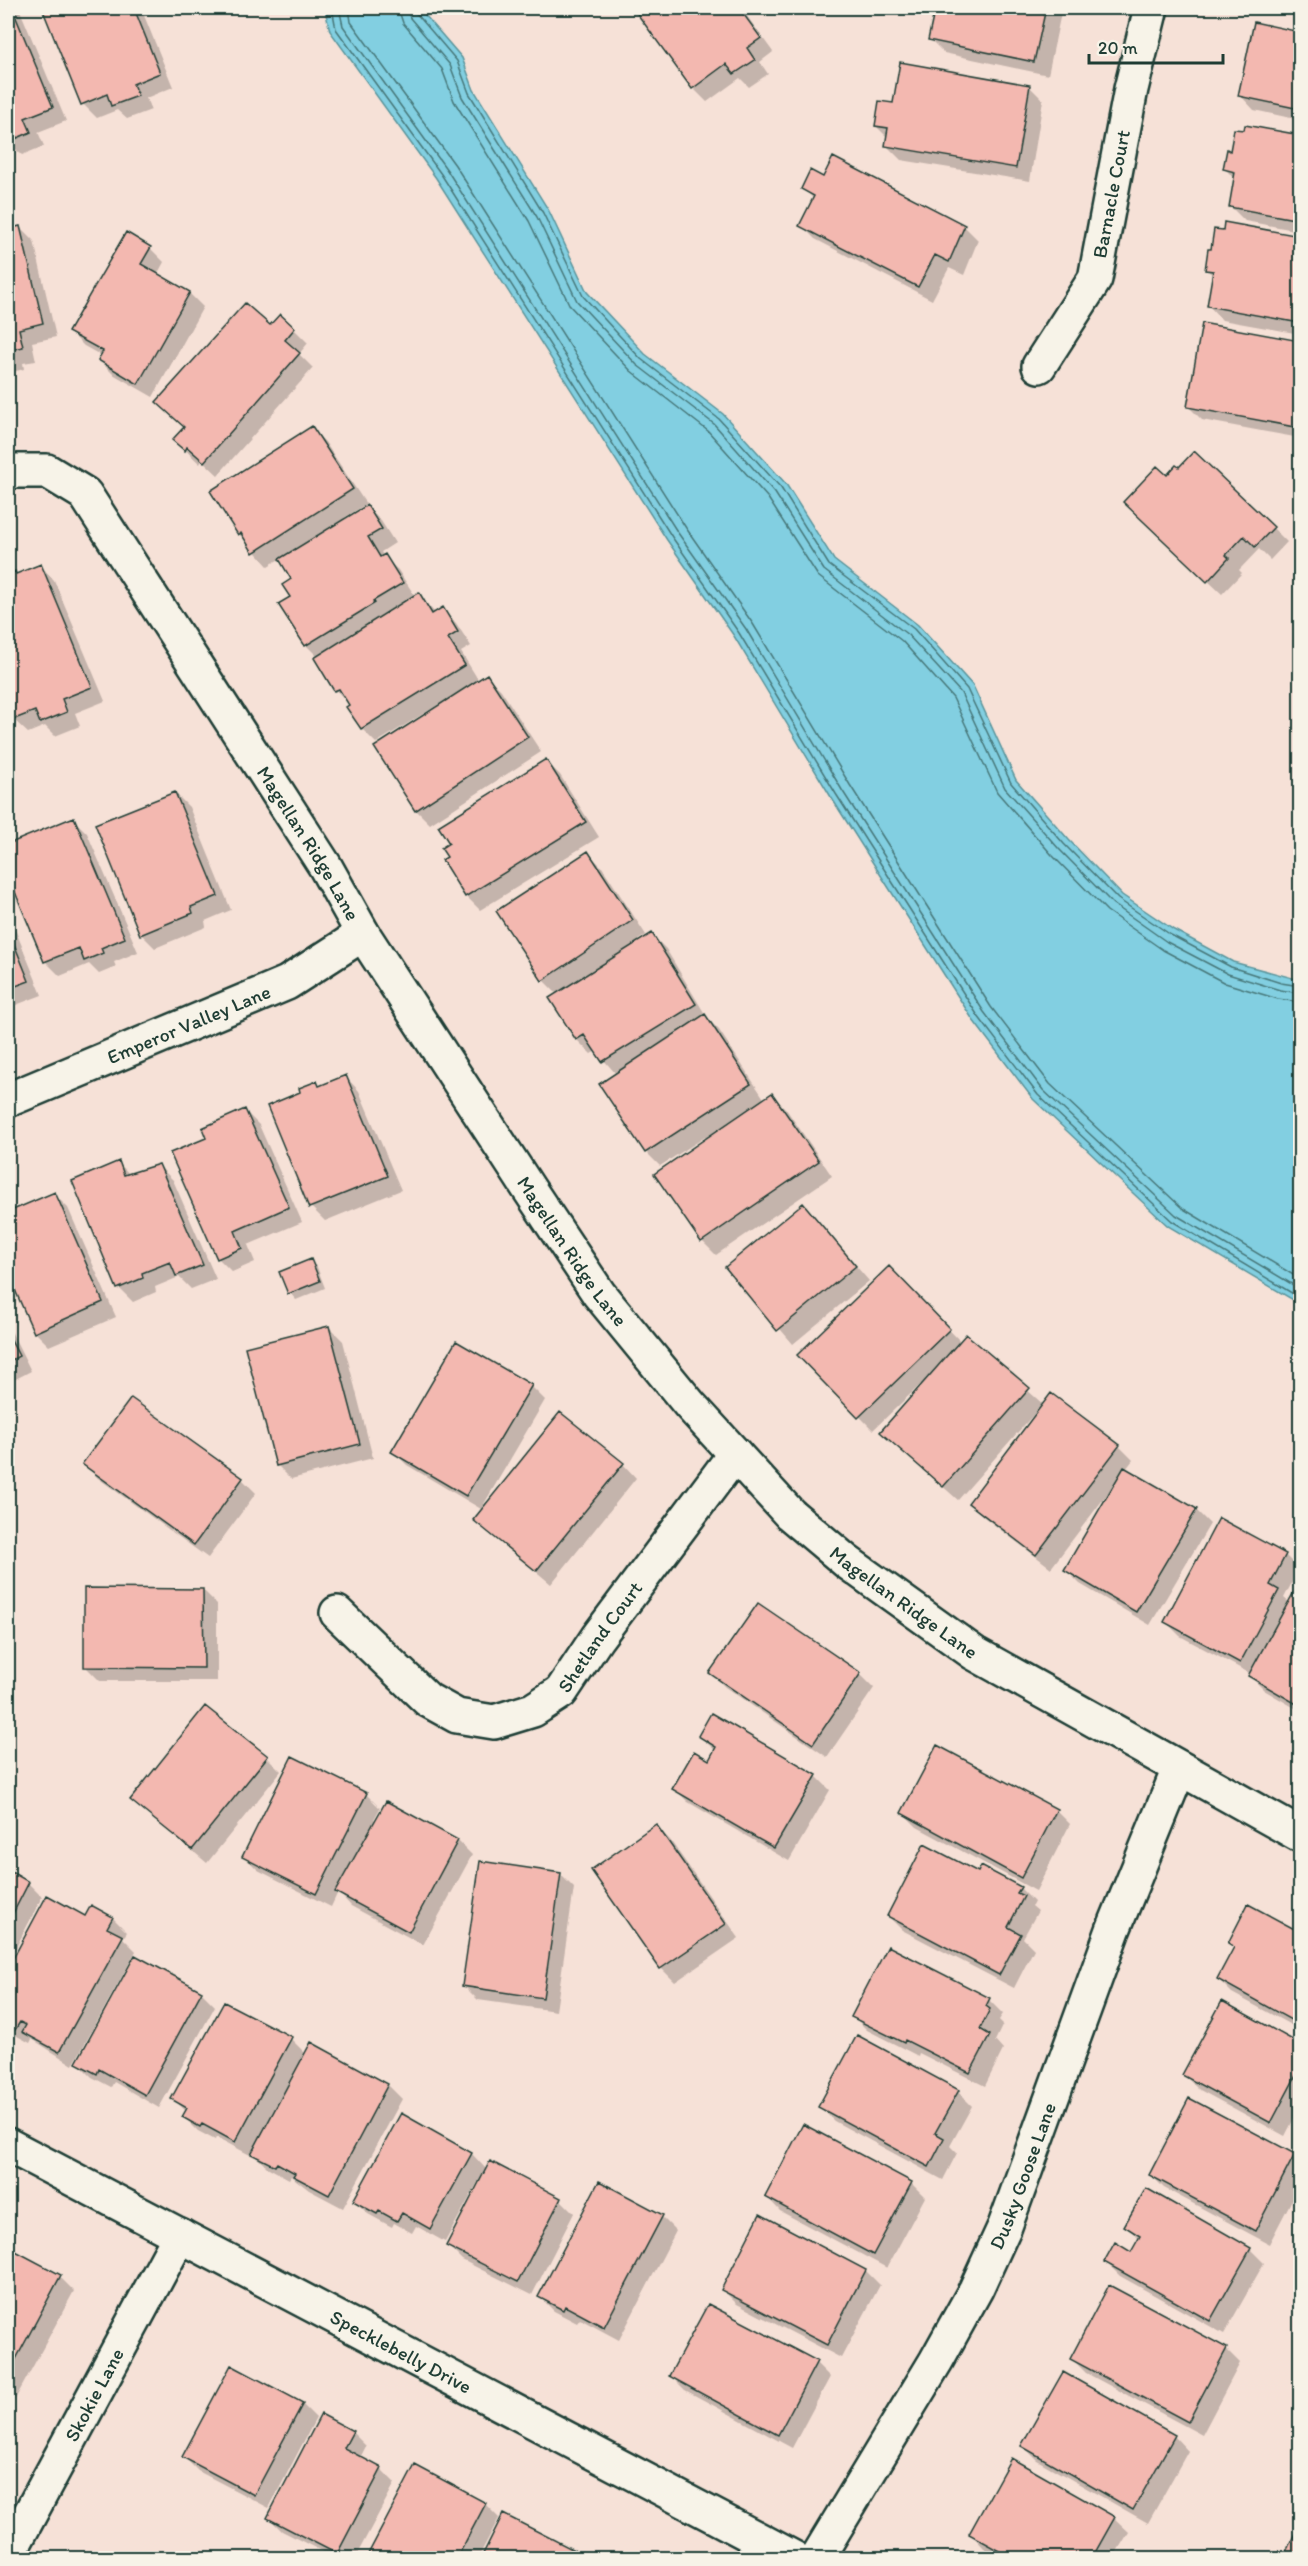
<svg xmlns="http://www.w3.org/2000/svg" width="1308" height="2566" viewBox="0 0 1308 2566" font-family="Itim,sans-serif">
	<style>
		.water { fill: #82cfe1; stroke: #5a959c; stroke-width: 1.5 }
		.shadow { fill: #0003 }
		.lines { fill: none; stroke-linecap: round; stroke-linejoin: round }
		.shore { stroke: #477779; stroke-width: 1.5 }
		.building { fill: #f3b8b0; stroke: #1f3d34; stroke-width: 1.5 }
		.minor-casing { stroke: #1f3d34; stroke-width: 38 }
		.minor { stroke: #f7f3e8; stroke-width: 33 }
		.labels { text-anchor: middle; dominant-baseline: central; stroke-width: 4.5; stroke-linejoin: round; paint-order: stroke }
		.street-label { font-size: 20px; fill: #1f3d34; stroke: #f7f3e8 }
	</style>
	<rect width="100%" height="100%" fill="#f6e1d7"/>
	<filter id="ink" filterUnits="userSpaceOnUse"><feTurbulence type="fractalNoise" baseFrequency=".0167" numOctaves="2"/><feDisplacementMap in="SourceGraphic" scale="12" xChannelSelector="R" yChannelSelector="G"/><feConvolveMatrix kernelMatrix="1 2 1 2 8 2 1 2 1" color-interpolation-filters="sRGB"/></filter>
	<g filter="url(#ink)">
		<path class="water" d="M 331,8 L 419,8 L 462,58 L 474,90 L 549,211 L 587,292 L 645,354 L 723,414 L 786,484 L 834,560 L 918,625 L 973,686 L 1016,780 L 1069,840 L 1122,895 L 1174,930 L 1233,962 L 1300,980 L 1300,1304 L 1168,1226 L 1033,1099 L 973,1020 L 831,797 L 734,636 L 667,540 L 436,178 L 330,31 L 325,10 Z"/>
		<path class="shadow" d="M 8,8 L 19,8 L 66,121 L 38,132 L 44,146 L 22,155 L 11,145 L 8,147 Z
			M 44,8 L 141,8 L 173,87 L 146,98 L 151,110 L 127,119 L 117,110 L 97,118 L 83,104 Z
			M 635,8 L 741,8 L 773,52 L 760,62 L 768,74 L 749,87 L 740,78 L 707,102 L 693,88 Z
			M 936,8 L 1062,8 L 1048,75 L 944,53 L 930,39 Z
			M 1255,24 L 1300,34 L 1300,120 L 1254,110 L 1240,95 Z
			M 1029,86 L 1043,100 L 1030,181 L 901,160 L 887,146 L 888,138 L 876,126 L 894,105 Z
			M 1246,127 L 1300,137 L 1300,231 L 1245,221 L 1231,207 L 1236,180 L 1225,169 Z
			M 824,179 L 964,226 L 978,240 L 964,275 L 949,268 L 932,300 L 815,239 L 801,225 L 814,199 L 803,188 Z
			M 1226,224 L 1300,237 L 1300,334 L 1222,320 L 1208,305 L 1214,276 L 1206,269 Z
			M 20,227 L 34,241 L 56,337 L 32,342 L 36,361 L 23,363 L 24,369 L 8,373 L 8,230 Z
			M 150,248 L 164,262 L 157,275 L 189,293 L 203,307 L 153,397 L 113,374 L 99,360 L 102,356 L 84,346 L 70,332 Z
			M 1203,325 L 1300,343 L 1300,438 L 1202,420 L 1188,406 Z
			M 294,329 L 308,343 L 299,354 L 313,368 L 218,475 L 202,460 L 200,464 L 174,439 Z
			M 311,428 L 325,442 L 366,504 L 344,518 L 345,520 L 367,507 L 381,521 L 395,543 L 381,552 L 384,557 L 398,570 L 415,596 L 418,594 L 435,613 L 442,609 L 456,623 L 471,646 L 461,652 L 479,681 L 487,676 L 501,690 L 541,752 L 430,824 L 416,810 L 439,704 L 376,743 L 362,729 L 348,708 L 351,706 L 336,690 L 318,657 L 306,645 L 292,597 L 293,580 L 281,558 L 268,566 L 239,534 Z
			M 1167,477 L 1273,528 L 1287,542 L 1270,560 L 1259,549 L 1239,570 L 1242,573 L 1222,594 L 1139,516 Z
			M 40,565 L 54,580 L 105,701 L 75,713 L 80,726 L 55,736 L 45,726 L 28,733 L 13,719 L 8,705 L 8,577 Z
			M 546,761 L 560,775 L 599,837 L 480,910 L 466,896 L 449,858 L 451,843 Z
			M 175,793 L 189,807 L 231,910 L 205,921 L 206,927 L 155,948 L 141,934 Z
			M 73,819 L 87,833 L 138,952 L 114,962 L 116,967 L 99,974 L 89,964 L 60,976 L 46,962 L 8,871 L 8,846 Z
			M 588,853 L 602,867 L 646,935 L 638,940 L 640,942 L 652,935 L 666,949 L 708,1019 L 719,1030 L 765,1100 L 772,1095 L 786,1109 L 832,1176 L 716,1255 L 702,1241 L 706,1140 L 705,1137 L 660,1166 L 646,1152 L 601,1084 L 616,1074 L 596,1051 L 591,1054 L 577,1040 L 557,994 L 543,980 Z
			M 8,912 L 42,995 L 8,1008 Z
			M 345,1076 L 359,1091 L 401,1190 L 325,1221 L 311,1207 L 302,1092 L 316,1082 L 321,1087 Z
			M 245,1111 L 259,1125 L 302,1222 L 248,1245 L 255,1262 L 232,1272 L 218,1258 L 208,1138 Z
			M 119,1163 L 130,1175 L 159,1166 L 173,1180 L 216,1279 L 191,1289 L 179,1277 L 155,1287 L 156,1292 L 133,1302 L 119,1288 L 74,1182 Z
			M 54,1194 L 68,1208 L 116,1317 L 49,1346 L 35,1332 L 8,1270 L 8,1214 Z
			M 803,1205 L 869,1281 L 793,1344 L 727,1267 Z
			M 310,1261 L 317,1267 L 325,1288 L 296,1300 L 290,1293 Z
			M 889,1268 L 961,1342 L 966,1336 L 1044,1405 L 1119,1446 L 1133,1460 L 1126,1469 L 1196,1510 L 1210,1524 L 1150,1625 L 1080,1584 L 1066,1570 L 1113,1490 L 1111,1489 L 1051,1568 L 984,1517 L 970,1503 L 1043,1407 L 1041,1406 L 958,1500 L 882,1432 L 923,1386 L 921,1384 L 873,1430 L 799,1355 Z
			M 8,1325 L 31,1371 L 8,1383 Z
			M 329,1327 L 343,1341 L 373,1458 L 291,1479 L 277,1465 Z
			M 531,1386 L 545,1400 L 481,1509 L 407,1465 L 393,1451 Z
			M 84,1464 L 242,1479 L 256,1493 L 208,1558 L 98,1478 Z
			M 623,1464 L 636,1478 L 551,1584 L 475,1520 Z
			M 1285,1555 L 1299,1569 L 1284,1598 L 1290,1603 L 1300,1584 L 1300,1711 L 1264,1690 L 1250,1676 L 1251,1674 L 1180,1636 L 1166,1622 Z
			M 203,1590 L 217,1604 L 217,1681 L 100,1681 L 86,1667 Z
			M 711,1673 L 860,1674 L 874,1688 L 827,1757 L 725,1687 Z
			M 699,1736 L 816,1776 L 830,1790 L 789,1861 L 688,1802 L 674,1788 L 709,1762 L 716,1751 Z
			M 938,1747 L 1056,1810 L 1070,1824 L 1036,1891 L 917,1827 L 903,1813 Z
			M 267,1757 L 281,1771 L 207,1863 L 132,1800 Z
			M 366,1794 L 380,1808 L 374,1819 L 376,1821 L 386,1803 L 458,1841 L 472,1855 L 423,1945 L 351,1906 L 338,1892 L 331,1907 L 258,1870 L 244,1856 Z
			M 656,1826 L 670,1840 L 739,1938 L 675,1982 L 661,1968 Z
			M 8,1872 L 28,1883 L 42,1897 L 8,1963 Z
			M 560,1874 L 574,1888 L 556,2011 L 478,2000 L 464,1986 Z
			M 978,1874 L 1020,1888 L 1034,1902 L 1032,1906 L 1038,1911 L 1023,1938 L 1034,1949 L 1014,1988 L 902,1930 L 888,1916 Z
			M 48,1897 L 86,1918 L 113,1918 L 127,1932 L 123,1938 L 136,1951 L 73,2065 L 32,2039 L 30,2043 L 8,2031 L 8,1971 Z
			M 1249,1906 L 1300,1934 L 1300,2030 L 1232,1993 L 1218,1979 L 1235,1948 L 1229,1943 Z
			M 201,1992 L 215,2006 L 159,2108 L 114,2082 L 111,2087 L 92,2077 L 78,2063 Z
			M 989,2000 L 1003,2014 L 999,2020 L 1003,2024 L 995,2041 L 1003,2050 L 985,2086 L 919,2053 L 918,2056 L 867,2030 L 853,2016 Z
			M 1222,2003 L 1300,2046 L 1300,2107 L 1285,2136 L 1198,2089 L 1184,2075 Z
			M 291,2039 L 306,2054 L 312,2044 L 388,2085 L 402,2099 L 343,2208 L 309,2190 L 291,2176 L 289,2179 L 267,2167 L 251,2152 L 250,2155 L 216,2137 L 215,2140 L 198,2131 L 184,2117 L 187,2112 L 173,2099 Z
			M 958,2092 L 972,2106 L 950,2146 L 957,2153 L 943,2180 L 834,2121 L 820,2107 Z
			M 401,2115 L 472,2154 L 487,2170 L 560,2199 L 574,2213 L 532,2295 L 462,2260 L 448,2246 L 480,2184 L 478,2182 L 445,2242 L 416,2226 L 412,2233 L 394,2223 L 392,2227 L 368,2214 L 354,2200 Z
			M 1294,2155 L 1300,2162 L 1300,2184 L 1269,2244 L 1164,2188 L 1150,2174 Z
			M 599,2183 L 662,2217 L 676,2231 L 619,2340 L 580,2319 L 577,2323 L 554,2311 L 540,2297 Z
			M 911,2183 L 925,2197 L 887,2268 L 780,2211 L 766,2196 Z
			M 761,2216 L 866,2271 L 880,2285 L 841,2358 L 737,2304 L 723,2290 Z
			M 1126,2226 L 1250,2249 L 1264,2263 L 1224,2334 L 1120,2276 L 1106,2262 L 1132,2254 L 1140,2240 Z
			M 8,2248 L 60,2277 L 74,2291 L 13,2403 L 8,2400 Z
			M 709,2306 L 816,2363 L 830,2377 L 792,2448 L 685,2390 L 671,2376 Z
			M 1226,2349 L 1240,2363 L 1202,2435 L 1086,2373 L 1072,2359 Z
			M 1063,2374 L 1174,2436 L 1188,2451 L 1148,2523 L 1037,2460 L 1023,2446 Z
			M 302,2404 L 316,2418 L 269,2508 L 198,2471 L 184,2457 Z
			M 352,2432 L 366,2446 L 360,2458 L 381,2469 L 395,2483 L 355,2558 L 335,2558 L 282,2531 L 268,2517 Z
			M 416,2467 L 485,2504 L 499,2518 L 478,2558 L 368,2558 Z
			M 504,2516 L 578,2554 L 582,2558 L 483,2558 Z
			M 1114,2518 L 1129,2532 L 1113,2558 L 1004,2558 L 984,2548 L 970,2533 Z
			M 1300,2527 L 1300,2558 L 1285,2558 Z"/>
		<g class="lines">
			<path class="shore" d="M 332,8 L 336,29 L 441,174 L 672,537 L 739,633 L 836,794 L 978,1016 L 1038,1095 L 1172,1221 L 1300,1298
				M 339,8 L 343,26 L 447,170 L 678,533 L 746,629 L 842,790 L 984,1012 L 1043,1090 L 1176,1215 L 1300,1289
				M 349,8 L 351,22 L 455,165 L 686,528 L 753,624 L 850,785 L 991,1007 L 1050,1084 L 1182,1208 L 1300,1279
				M 398,8 L 403,23 L 442,69 L 454,101 L 529,221 L 570,306 L 631,371 L 708,431 L 768,498 L 818,576 L 902,641 L 953,698 L 997,792 L 1052,855 L 1107,911 L 1163,950 L 1225,983 L 1278,999 L 1300,1002
				M 407,8 L 410,18 L 450,65 L 462,97 L 537,217 L 577,301 L 637,365 L 714,424 L 775,493 L 824,570 L 908,635 L 961,693 L 1005,788 L 1059,849 L 1113,904 L 1167,942 L 1228,974 L 1280,990 L 1300,993
				M 415,8 L 416,13 L 457,61 L 469,93 L 543,213 L 583,296 L 641,359 L 719,419 L 781,488 L 829,565 L 914,629 L 967,689 L 1011,783 L 1064,844 L 1118,899 L 1171,935 L 1231,967 L 1281,983 L 1300,986"/>
		</g>
		<path class="building" d="M 8,8 L 12,8 L 53,107 L 25,118 L 31,132 L 8,142 Z
			M 42,8 L 134,8 L 160,73 L 133,84 L 138,96 L 111,106 L 107,94 L 81,105 Z
			M 633,8 L 739,8 L 761,38 L 747,48 L 755,60 L 734,74 L 726,64 L 692,89 Z
			M 935,8 L 1046,8 L 1034,62 L 928,40 Z
			M 1254,22 L 1300,32 L 1300,109 L 1238,96 Z
			M 900,62 L 1030,85 L 1016,168 L 885,146 L 888,128 L 875,126 L 879,101 L 893,103 Z
			M 1245,125 L 1300,135 L 1300,220 L 1229,207 L 1235,172 L 1223,169 L 1227,149 L 1230,151 L 1234,129 L 1244,130 Z
			M 833,157 L 965,225 L 949,262 L 935,255 L 918,287 L 799,226 L 814,196 L 801,189 L 810,170 L 823,177 Z
			M 1224,222 L 1300,236 L 1300,323 L 1207,306 L 1213,271 L 1205,270 L 1208,249 L 1211,249 L 1214,229 L 1223,230 Z
			M 20,226 L 43,323 L 19,329 L 23,347 L 10,350 L 11,356 L 8,356 L 8,229 Z
			M 126,232 L 151,247 L 141,264 L 190,292 L 138,384 L 98,360 L 103,351 L 68,332 Z
			M 245,303 L 270,325 L 280,314 L 295,328 L 285,340 L 300,353 L 204,462 L 187,447 L 185,451 L 172,440 L 184,427 L 156,402 Z
			M 1202,323 L 1300,341 L 1300,428 L 1187,407 Z
			M 312,426 L 353,489 L 253,553 L 241,533 L 238,535 L 210,491 Z
			M 1194,451 L 1274,527 L 1255,547 L 1244,536 L 1226,555 L 1229,558 L 1207,582 L 1123,502 L 1157,466 L 1167,475 L 1176,465 L 1179,467 Z
			M 367,505 L 382,529 L 368,537 L 380,557 L 385,554 L 403,583 L 373,601 L 375,603 L 305,646 L 278,604 L 290,597 L 282,585 L 291,579 L 279,559 Z
			M 41,564 L 92,687 L 62,699 L 67,712 L 40,723 L 35,711 L 12,720 L 8,708 L 8,574 L 15,571 L 16,574 Z
			M 419,592 L 432,614 L 443,607 L 458,632 L 448,638 L 465,665 L 361,729 L 346,707 L 349,705 L 339,689 L 334,691 L 314,658 Z
			M 487,674 L 528,737 L 415,811 L 374,747 Z
			M 546,759 L 586,822 L 465,897 L 442,860 L 447,857 L 441,848 L 449,843 L 438,826 Z
			M 175,792 L 218,896 L 191,907 L 193,913 L 140,935 L 95,824 Z
			M 74,817 L 125,938 L 101,948 L 103,953 L 84,961 L 79,948 L 44,962 L 8,875 L 8,844 Z
			M 588,851 L 633,920 L 542,981 L 496,911 Z
			M 8,929 L 29,981 L 8,989 Z
			M 652,933 L 696,1004 L 602,1062 L 584,1035 L 576,1040 L 549,998 Z
			M 705,1014 L 751,1084 L 645,1153 L 599,1084 Z
			M 346,1075 L 388,1176 L 309,1208 L 267,1106 L 300,1092 L 299,1088 L 317,1081 L 319,1086 Z
			M 772,1093 L 819,1161 L 701,1242 L 654,1174 Z
			M 245,1109 L 289,1207 L 235,1231 L 242,1248 L 217,1259 L 170,1153 L 206,1138 L 202,1128 Z
			M 119,1161 L 124,1175 L 159,1164 L 203,1265 L 176,1276 L 170,1262 L 142,1273 L 143,1278 L 117,1289 L 72,1181 Z
			M 55,1192 L 103,1302 L 34,1333 L 8,1274 L 8,1212 Z
			M 803,1203 L 856,1266 L 777,1331 L 725,1267 Z
			M 311,1259 L 320,1281 L 288,1294 L 279,1272 Z
			M 889,1266 L 950,1329 L 858,1418 L 797,1355 Z
			M 329,1326 L 360,1444 L 276,1466 L 245,1347 Z
			M 966,1334 L 1030,1388 L 943,1487 L 880,1432 Z
			M 8,1335 L 19,1356 L 8,1362 Z
			M 456,1341 L 532,1385 L 466,1496 L 391,1452 Z
			M 1051,1393 L 1120,1445 L 1036,1555 L 968,1503 Z
			M 131,1398 L 243,1478 L 194,1545 L 82,1464 Z
			M 560,1412 L 624,1463 L 536,1571 L 473,1520 Z
			M 1124,1467 L 1197,1509 L 1136,1612 L 1064,1570 Z
			M 1219,1518 L 1286,1554 L 1270,1585 L 1279,1590 L 1240,1663 L 1164,1622 Z
			M 1300,1581 L 1300,1706 L 1248,1676 Z
			M 84,1588 L 203,1589 L 204,1668 L 84,1667 Z
			M 758,1603 L 861,1673 L 813,1744 L 709,1673 Z
			M 205,1706 L 268,1756 L 192,1850 L 130,1800 Z
			M 711,1713 L 817,1775 L 774,1848 L 672,1789 L 694,1751 L 709,1760 L 716,1747 L 698,1736 Z
			M 937,1745 L 1057,1809 L 1021,1878 L 901,1813 Z
			M 292,1756 L 367,1793 L 316,1894 L 242,1857 Z
			M 386,1801 L 458,1840 L 409,1932 L 335,1892 Z
			M 656,1824 L 726,1924 L 660,1969 L 591,1870 Z
			M 924,1844 L 978,1872 L 981,1866 L 1021,1887 L 1017,1893 L 1024,1896 L 1008,1927 L 1021,1934 L 999,1975 L 887,1916 Z
			M 480,1861 L 561,1873 L 543,1998 L 462,1986 Z
			M 8,1870 L 29,1882 L 8,1923 Z
			M 47,1895 L 85,1916 L 91,1905 L 113,1917 L 107,1928 L 123,1936 L 59,2052 L 22,2032 L 26,2025 L 20,2022 L 15,2030 L 8,2026 L 8,1968 Z
			M 1248,1904 L 1300,1932 L 1300,2025 L 1217,1979 L 1234,1947 L 1228,1943 Z
			M 888,1946 L 990,1998 L 986,2006 L 990,2009 L 980,2029 L 990,2035 L 970,2073 L 905,2040 L 904,2043 L 851,2017 Z
			M 135,1955 L 202,1991 L 145,2095 L 99,2069 L 97,2074 L 76,2063 Z
			M 1222,2001 L 1300,2044 L 1300,2068 L 1271,2123 L 1182,2075 Z
			M 224,2002 L 292,2037 L 235,2142 L 202,2124 L 200,2127 L 182,2117 L 187,2108 L 171,2099 Z
			M 857,2035 L 959,2090 L 935,2133 L 944,2138 L 929,2167 L 818,2107 Z
			M 311,2042 L 388,2084 L 329,2195 L 293,2176 L 295,2173 L 277,2163 L 275,2166 L 251,2154 Z
			M 1189,2098 L 1295,2154 L 1255,2231 L 1149,2175 Z
			M 401,2113 L 472,2153 L 430,2229 L 402,2213 L 397,2221 L 379,2211 L 377,2214 L 353,2201 Z
			M 803,2124 L 912,2182 L 873,2255 L 765,2197 Z
			M 490,2161 L 561,2198 L 518,2282 L 446,2246 Z
			M 599,2181 L 663,2215 L 604,2327 L 565,2306 L 563,2310 L 538,2297 Z
			M 1146,2188 L 1251,2248 L 1210,2321 L 1104,2262 L 1115,2242 L 1131,2252 L 1140,2236 L 1124,2226 Z
			M 760,2214 L 866,2270 L 827,2345 L 721,2290 Z
			M 8,2247 L 61,2275 L 8,2374 Z
			M 1109,2285 L 1227,2348 L 1188,2422 L 1070,2359 Z
			M 708,2304 L 817,2361 L 778,2435 L 669,2376 Z
			M 231,2365 L 303,2403 L 254,2495 L 182,2457 Z
			M 1063,2372 L 1175,2435 L 1133,2510 L 1021,2446 Z
			M 321,2414 L 353,2431 L 344,2448 L 382,2468 L 337,2554 L 267,2518 Z
			M 1011,2458 L 1115,2517 L 1092,2558 L 1013,2558 L 969,2534 Z
			M 415,2465 L 486,2503 L 457,2558 L 366,2558 Z
			M 503,2514 L 578,2552 L 575,2558 L 481,2558 Z
			M 1300,2523 L 1300,2558 L 1283,2558 Z"/>
		<g class="lines">
			<g class="minor-casing">
				<g id="minor">
					<path id="s1" d="M 1039,366 L 1095,279 L 1131,89 L 1151,8"/>
					<path id="s2" d="M 8,471 L 47,471 L 85,494 L 325,866 L 363,934 L 529,1189 L 599,1294 L 690,1405 L 790,1514 L 847,1562 L 974,1653 L 1300,1835"/>
					<path id="s3" d="M 8,1100 L 287,983 L 363,934"/>
					<path id="s4" d="M 337,1613 L 428,1700 L 457,1716 L 494,1722 L 533,1710 L 561,1692 L 597,1638 L 735,1454"/>
					<path id="s5" d="M 8,2145 L 794,2558"/>
					<path id="s6" d="M 8,2555 L 180,2235"/>
					<path id="s7" d="M 817,2558 L 936,2361 L 976,2289 L 1005,2226 L 1113,1930 L 1179,1769"/>
				</g>
			</g>
			<use href="#minor" class="minor"/>
		</g>
	</g>
	<g class="labels">
		<g class="street-label">
			<text stroke="none"><textPath href="#s1" startOffset="190">Barnacle Court</textPath></text>
			<text stroke="none"><textPath href="#s2" startOffset="498">Magellan Ridge Lane</textPath></text>
			<text stroke="none"><textPath href="#s3" startOffset="196">Emperor Valley Lane</textPath></text>
			<text stroke="none"><textPath href="#s2" startOffset="984">Magellan Ridge Lane</textPath></text>
			<text stroke="none"><textPath href="#s2" startOffset="1470">Magellan Ridge Lane</textPath></text>
			<text stroke="none"><textPath href="#s4" startOffset="338">Shetland Court</textPath></text>
			<text stroke="none"><textPath href="#s7" startOffset="435">Dusky Goose Lane</textPath></text>
			<text stroke="none"><textPath href="#s5" startOffset="444">Specklebelly Drive</textPath></text>
			<text stroke="none"><textPath href="#s6" startOffset="182">Skokie Lane</textPath></text>
		</g>
	</g>
	<rect width="1308" height="2566" fill="none" stroke="#f7f3e8" stroke-width="30"/>
	<rect x="15" y="15" width="1278" height="2536" fill="none" stroke="#1f3d34" stroke-width="2" filter="url(#ink)"/>
	<path d="M1089 54v9h134v-9" fill="none" stroke="#1f3d34" stroke-width="3"/>
	<text x="1098" y="54" font-size="18" fill="#1f3d34" stroke="#f7f3e8" stroke-width="4.5" paint-order="stroke">20 m</text>
</svg>
